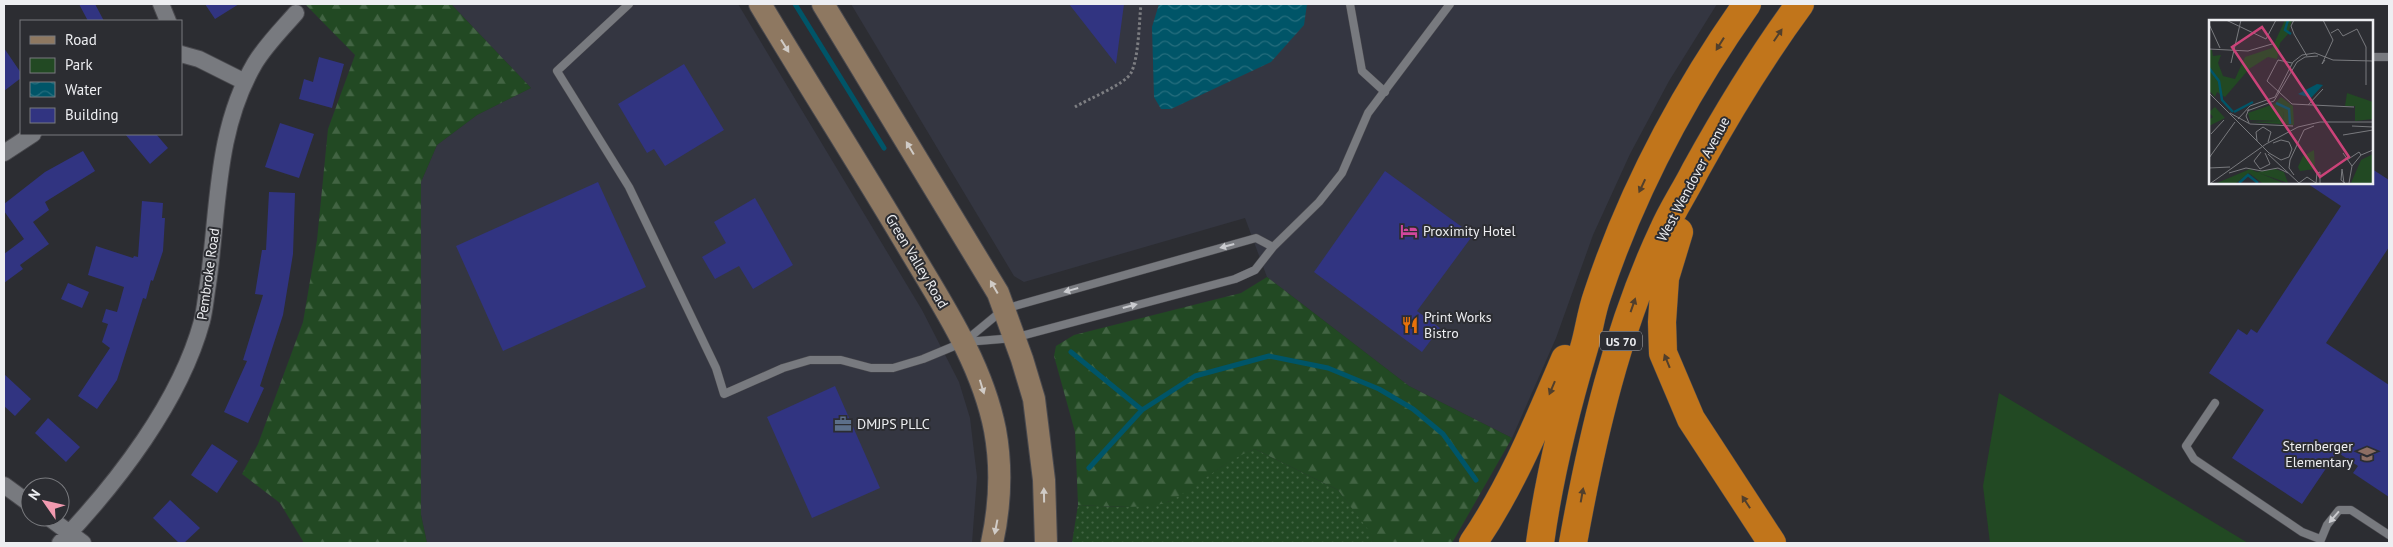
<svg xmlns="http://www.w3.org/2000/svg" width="2393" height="547" viewBox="0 0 2393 547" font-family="'PT Sans',sans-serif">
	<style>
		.built { fill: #343641 }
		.grass { fill: url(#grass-dots) }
		.forest { fill: url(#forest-firs) }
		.park { fill: #224923 }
		.water { fill: url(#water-waves) }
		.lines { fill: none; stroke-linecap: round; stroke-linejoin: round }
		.stream { stroke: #005568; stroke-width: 5 }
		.building { fill: #313481 }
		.lane-casing { stroke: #49494e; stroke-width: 9 }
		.street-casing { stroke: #49494e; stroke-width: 18 }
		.secondary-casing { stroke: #49494e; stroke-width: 24 }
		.highway-casing { stroke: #49494e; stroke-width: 29 }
		.path { stroke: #7d7e82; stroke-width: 3; stroke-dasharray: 2.5 2.5; stroke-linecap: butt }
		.lane { stroke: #787a7f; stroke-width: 8 }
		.street { stroke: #787a7f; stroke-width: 16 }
		.secondary { stroke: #8e7861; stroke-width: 22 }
		.highway { stroke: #c1751b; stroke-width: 28 }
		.oneway { fill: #513f2c }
		.oneway2 { fill: #d0cbc6 }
		.oneway3 { fill: #cacbcf }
		.labels { text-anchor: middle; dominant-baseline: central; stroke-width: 4; stroke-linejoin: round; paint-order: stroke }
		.shield { fill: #2c2d32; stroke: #b3b4b8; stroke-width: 1 }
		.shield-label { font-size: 12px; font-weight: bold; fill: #edeef1 }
		.street-label { font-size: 14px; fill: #edeef1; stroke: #2c2d32 }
		.poi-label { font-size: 14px; fill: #edeef1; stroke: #2c2d32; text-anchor: start }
		.inset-river { fill: none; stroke: #005568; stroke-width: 2.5 }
		.inset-road { fill: none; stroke: #797a7e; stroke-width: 1 }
		.view { fill: #cb4379; fill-opacity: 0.15; stroke: #cb4379; stroke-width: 2.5 }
		.inset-edge { fill: none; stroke: #edeef1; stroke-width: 2.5 }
	</style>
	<defs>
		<pattern id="grass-dots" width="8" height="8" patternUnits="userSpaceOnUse" patternTransform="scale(1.25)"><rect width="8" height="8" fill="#224923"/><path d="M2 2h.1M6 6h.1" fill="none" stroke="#426443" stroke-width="1.8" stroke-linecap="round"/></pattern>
		<pattern id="forest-firs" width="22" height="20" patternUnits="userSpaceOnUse" patternTransform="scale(1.25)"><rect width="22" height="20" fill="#224923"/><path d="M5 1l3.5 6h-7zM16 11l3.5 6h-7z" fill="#426443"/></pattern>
		<pattern id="water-waves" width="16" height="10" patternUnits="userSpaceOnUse" patternTransform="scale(1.25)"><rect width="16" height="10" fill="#005568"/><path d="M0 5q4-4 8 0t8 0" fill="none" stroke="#266e7e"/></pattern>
	</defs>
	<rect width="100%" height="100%" fill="#2c2d32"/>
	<path class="built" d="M 451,4 L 738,4 L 922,310 L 959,382 L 970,418 L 977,477 L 972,543 L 427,543 L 421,515 L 421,182 L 437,145 L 477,115 L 531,88 Z
		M 851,4 L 1717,4 L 1669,81 L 1630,154 L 1593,235 L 1556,338 L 1512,438 L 1409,386 L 1267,277 L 1245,218 L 1024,282 L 1014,276 Z"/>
	<path class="grass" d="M 1255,449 L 1338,490 L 1374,536 L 1372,543 L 1072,543 L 1078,505 L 1121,507 L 1168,502 L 1239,455 Z"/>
	<path class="forest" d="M 305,4 L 451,4 L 531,88 L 477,115 L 437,145 L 421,182 L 421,515 L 427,543 L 304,543 L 280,503 L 242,474 L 258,444 L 303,322 L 317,240 L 328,129 L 355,55 Z
		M 1267,277 L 1409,386 L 1512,438 L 1452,543 L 1372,543 L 1373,536 L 1338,490 L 1255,449 C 1223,461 1200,485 1170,501 C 1154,510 1098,506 1078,505 L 1075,432 L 1054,356 L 1056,346 L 1074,335 L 1241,293 Z"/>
	<path class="park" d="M 1999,393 L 2248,543 L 1990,543 L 1983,486 Z"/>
	<path class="water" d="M 1159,4 L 1307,4 L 1304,25 L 1271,62 L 1171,109 L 1161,109 L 1154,97 L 1152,27 Z"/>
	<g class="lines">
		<path class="stream" d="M 795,4 L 884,148
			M 1071,352 L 1142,410
			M 1089,468 L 1142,410 L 1195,376 L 1269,356 L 1328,368 L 1379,389 L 1413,409 L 1443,434 L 1476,480"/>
	</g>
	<path class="building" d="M 79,4 L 95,4 L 104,21 L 88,21 Z
		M 205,4 L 239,4 L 215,19 Z
		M 1069,4 L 1124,4 L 1116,64 Z
		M 4,48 L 21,73 L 21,78 L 4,91 Z
		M 319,57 L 344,64 L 332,108 L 299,99 L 304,79 L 313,82 Z
		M 684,64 L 724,130 L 665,166 L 654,149 L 647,153 L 618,104 Z
		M 280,123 L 314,134 L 299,178 L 265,167 Z
		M 125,134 L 156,134 L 168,148 L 150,164 Z
		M 83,151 L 95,171 L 45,202 L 49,210 L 33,222 L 49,244 L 20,265 L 23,269 L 4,283 L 4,254 L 24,239 L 4,211 L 4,204 L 45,172 Z
		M 2372,169 L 2389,180 L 2389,247 L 2326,343 L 2389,385 L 2389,497 L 2353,473 L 2358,466 L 2337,452 L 2302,504 L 2232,458 L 2264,410 L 2209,373 L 2238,329 L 2247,335 L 2251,329 L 2257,333 L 2341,206 L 2305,182 L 2372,182 Z
		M 1385,171 L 1473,235 L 1417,311 L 1440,328 L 1422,352 L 1314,272 Z
		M 598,182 L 646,287 L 503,351 L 456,246 Z
		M 269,192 L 295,193 L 293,254 L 283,315 L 260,386 L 264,388 L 248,423 L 224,412 L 247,361 L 243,360 L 263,295 L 255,294 L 262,250 L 266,250 Z
		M 755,198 L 793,265 L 753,289 L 739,266 L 715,279 L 702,257 L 726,243 L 714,222 Z
		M 142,201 L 163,203 L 162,218 L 165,218 L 163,251 L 153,281 L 151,280 L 146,299 L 143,298 L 117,380 L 97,409 L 78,396 L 110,348 L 102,342 L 108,324 L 102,322 L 106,309 L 117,312 L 124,287 L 88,275 L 96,246 L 133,258 L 134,256 L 138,257 Z
		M 68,283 L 89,292 L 82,308 L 61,299 Z
		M 4,374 L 31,399 L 15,416 L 4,406 Z
		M 835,386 L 880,488 L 812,518 L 767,417 Z
		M 48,418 L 80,447 L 66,462 L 35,433 Z
		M 212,444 L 238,461 L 217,493 L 191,475 Z
		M 170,500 L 200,528 L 184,543 L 179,543 L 153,518 Z"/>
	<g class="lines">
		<g class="lane-casing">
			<path id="lane" d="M 629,4 L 557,71 L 629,187 L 716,368 L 724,394 L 783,368 L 810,360 L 841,360 L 871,368 L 893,368 L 923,359 L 964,342 L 1004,309 L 1256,238 L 1273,247
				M 1350,4 L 1362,71 L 1385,92
				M 2372,57 L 2389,57
				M 966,342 L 1014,338 L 1235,279 L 1255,270 L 1273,247 L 1319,202 L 1342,173 L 1368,113 L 1450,4
				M 2215,403 L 2186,446 L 2194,459 L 2302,532 L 2320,539
				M 2320,542 L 2327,525 L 2339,510 L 2351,510 L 2389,535"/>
		</g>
		<g class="street-casing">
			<path id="street" d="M 161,4 L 168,21
				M 181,54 L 199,59 L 245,82
				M 4,153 L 33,134
				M 4,485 L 30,504
				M 48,517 L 83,543
				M 60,543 C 117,483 180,402 202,321 C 205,309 206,296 208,284 C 219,208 215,131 255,63 C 266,45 282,29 296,13"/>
		</g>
		<g class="secondary-casing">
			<path id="secondary" d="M 760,4 C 809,86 861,167 910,250 C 944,307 982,364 995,430 C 1002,468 1000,506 992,543
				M 823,4 L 998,293 L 1022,359 L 1034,399 L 1044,480 L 1046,543"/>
		</g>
		<g class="highway-casing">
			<path id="highway" d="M 1679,232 L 1665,278 L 1662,322 L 1663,353 L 1691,419 L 1772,543
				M 1473,543 C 1512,486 1538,422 1565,359
				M 1540,543 C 1549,477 1565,412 1584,348 C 1589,331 1591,313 1597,296 C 1631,193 1685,92 1747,4
				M 1573,543 C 1592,437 1617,329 1663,231 C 1672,210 1685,191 1695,171 C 1727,113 1761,57 1800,4"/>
		</g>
		<path class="path" d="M 1075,107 C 1088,99 1124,85 1131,73 C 1139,57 1139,22 1141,4"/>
		<use href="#lane" class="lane"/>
		<use href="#street" class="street"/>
		<use href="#secondary" class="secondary"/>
		<use href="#highway" class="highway"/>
	</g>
	<defs><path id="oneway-solid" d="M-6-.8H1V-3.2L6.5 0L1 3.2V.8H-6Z" transform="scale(1.25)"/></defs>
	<g class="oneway">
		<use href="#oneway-solid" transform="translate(1778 35) rotate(-56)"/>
		<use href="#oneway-solid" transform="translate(1720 44) rotate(122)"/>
		<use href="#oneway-solid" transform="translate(1642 186) rotate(115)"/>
		<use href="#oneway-solid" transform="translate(1633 305) rotate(-71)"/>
		<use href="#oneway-solid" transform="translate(1667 361) rotate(-112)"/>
		<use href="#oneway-solid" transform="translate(1552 388) rotate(113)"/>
		<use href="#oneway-solid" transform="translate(1582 495) rotate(-80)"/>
		<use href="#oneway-solid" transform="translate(1746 502) rotate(-123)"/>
	</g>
	<g class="oneway2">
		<use href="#oneway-solid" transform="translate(785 46) rotate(58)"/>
		<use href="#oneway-solid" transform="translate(910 148) rotate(-121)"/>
		<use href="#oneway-solid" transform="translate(994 287) rotate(-120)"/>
		<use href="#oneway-solid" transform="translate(982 387) rotate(73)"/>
		<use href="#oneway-solid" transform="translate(1044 495) rotate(-91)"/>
		<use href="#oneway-solid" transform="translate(996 527) rotate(101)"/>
	</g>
	<g class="oneway3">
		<use href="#oneway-solid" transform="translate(1227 246) rotate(165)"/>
		<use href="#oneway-solid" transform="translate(1071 290) rotate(164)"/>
		<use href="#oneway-solid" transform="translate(1130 306) rotate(-15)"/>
		<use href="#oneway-solid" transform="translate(2334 517) rotate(131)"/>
	</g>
	<defs>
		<g id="hotel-bare" transform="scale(1.35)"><path d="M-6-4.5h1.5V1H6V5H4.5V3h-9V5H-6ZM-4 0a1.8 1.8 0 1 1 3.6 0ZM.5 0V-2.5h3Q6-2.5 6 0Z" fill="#d1479c" stroke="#2c2d32" stroke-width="2.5" paint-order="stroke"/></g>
		<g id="restaurant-bare" transform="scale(1.35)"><path d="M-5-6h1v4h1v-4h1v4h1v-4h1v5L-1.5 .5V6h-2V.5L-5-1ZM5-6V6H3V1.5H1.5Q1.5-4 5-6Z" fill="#e8710a" stroke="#2c2d32" stroke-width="2.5" paint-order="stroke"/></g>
		<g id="office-bare" transform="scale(1.35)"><path d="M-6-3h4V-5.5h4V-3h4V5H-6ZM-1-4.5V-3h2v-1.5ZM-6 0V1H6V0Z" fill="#5c6f8a" stroke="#2c2d32" stroke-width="2.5" paint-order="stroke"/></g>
		<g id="school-bare" transform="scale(1.35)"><path d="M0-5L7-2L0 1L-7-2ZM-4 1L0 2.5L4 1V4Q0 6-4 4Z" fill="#8d6e63" stroke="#2c2d32" stroke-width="2.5" paint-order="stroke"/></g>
	</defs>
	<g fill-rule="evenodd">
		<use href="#hotel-bare" x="1409" y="231"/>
		<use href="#restaurant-bare" x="1410" y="325"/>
		<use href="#office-bare" x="843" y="424"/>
		<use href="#school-bare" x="2367" y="454"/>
	</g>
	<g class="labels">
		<rect class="shield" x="1600" y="331.5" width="42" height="19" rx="4"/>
		<g class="shield-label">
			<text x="1621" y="341">US 70</text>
		</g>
		<g class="street-label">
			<text transform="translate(1693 179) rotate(-62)">West Wendover Avenue</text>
			<text transform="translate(917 261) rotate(59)">Green Valley Road</text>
			<text transform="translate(208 274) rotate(-82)">Pembroke Road</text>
		</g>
		<g class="poi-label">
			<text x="1423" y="231">Proximity Hotel</text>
			<text x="1424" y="317">Print Works<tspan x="1424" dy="16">Bistro</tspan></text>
			<text x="857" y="424">DMJPS PLLC</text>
			<text x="2353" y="446" text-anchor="end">Sternberger<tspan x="2353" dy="16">Elementary</tspan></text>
		</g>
	</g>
	<g transform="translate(2209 20)">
		<rect width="164" height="164" fill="#2c2d32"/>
		<path d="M 138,73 L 164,82 L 164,99 L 146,101 L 146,86 L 136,86 ZM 65,84 L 75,91 L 74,101 L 41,100 L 39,93 ZM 41,149 L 74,163 L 53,163 L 40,153 L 27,163 L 8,163 Z" fill="#224923"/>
		<path d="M 76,0 L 83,0 L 79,14 L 71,23 L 68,39 L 59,37 L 40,49 L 16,77 L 8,72 L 6,77 L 0,70 L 0,30 L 3,30 L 4,36 L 12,35 L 9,43 L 14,56 L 26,59 L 36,37 L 63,28 ZM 72,77 L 84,86 L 85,105 L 41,102 L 74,101 L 75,92 L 65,84 ZM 6,87 L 16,98 L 0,106 L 0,100 L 4,97 L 0,92 ZM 66,149 L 75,152 L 79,163 L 47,152 Z" fill="#224923"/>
		<path d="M 105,130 L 106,149 L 91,151 L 89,147 L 94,136 ZM 164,134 L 164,163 L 142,163 L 152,140 Z" fill="#224923"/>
		<path d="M 108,64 L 114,65 L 102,78 L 89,74 Z" fill="#005568"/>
		<path class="inset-river" d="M 79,0 L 76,10 L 82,14M 0,48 L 10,61 L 13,80 L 24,92M 67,83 L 80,89 L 81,104M 25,92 L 44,82M 30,163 L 39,155 L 49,163"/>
		<path class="inset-road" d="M 17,0 L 57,19M 85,0 L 82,6 L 85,14 L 98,36M 114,0 L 124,20 L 113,44 L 116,40M 0,4 L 11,28M 122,13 L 129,9 L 134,16 L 148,9 L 157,27 L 157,65M 57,19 L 67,0M 0,29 L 39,31 L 63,24M 22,43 L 32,0M 83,43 L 69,40 L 58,61 L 83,84 L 145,87M 0,73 L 60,133 L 72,140 L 80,137 L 83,129 L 80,122 L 72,120 L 64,123M 99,85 L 114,69M 38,91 L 65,81 L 88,42 L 96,37 L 109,36M 21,93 L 41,104 L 84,106M 29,99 L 41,86 L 66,77 L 84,42 L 93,35 L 106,33 L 124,40 L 164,41M 40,103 L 37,96 L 40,89M 143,106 L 164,107M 2,114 L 15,100M 134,115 L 164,110M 48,121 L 47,112 L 54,107 L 62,112 L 59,122M 52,132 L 45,141 L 51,149 L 61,144 L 56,133M 134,133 L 143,146M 59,134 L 90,163M 0,138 L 26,102M 138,140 L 150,132 L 152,135M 0,148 L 21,147M 20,153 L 37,148 L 53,151 L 69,148 L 79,153M 85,155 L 80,148 L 81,140 L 95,110 L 105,106M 2,163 L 57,124 L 89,107 L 111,102 L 164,102M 90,163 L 98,157 L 107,163M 107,163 L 108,153 L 111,152 L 111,163M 135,163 L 133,149 L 132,160 L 136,163M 140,163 L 143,146 L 152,135 L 164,130"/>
		<path class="view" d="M 53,7 L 140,137 L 111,157 L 23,27 Z"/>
		<rect width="164" height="164" class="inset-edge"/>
	</g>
	<rect width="2393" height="547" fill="none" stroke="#edeef1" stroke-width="10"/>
	<rect x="20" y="20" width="162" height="115" fill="#2c2d32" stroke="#797a7e"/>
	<rect x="30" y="36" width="25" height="8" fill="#8e7861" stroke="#797a7e"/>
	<text x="65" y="45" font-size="15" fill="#edeef1">Road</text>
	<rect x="30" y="58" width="25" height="15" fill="#224923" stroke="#797a7e"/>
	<text x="65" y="70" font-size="15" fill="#edeef1">Park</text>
	<rect x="30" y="82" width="25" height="15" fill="url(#water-waves)" stroke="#797a7e"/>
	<text x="65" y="95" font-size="15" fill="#edeef1">Water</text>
	<rect x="30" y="108" width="25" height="15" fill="#313481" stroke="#797a7e"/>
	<text x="65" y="120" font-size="15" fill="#edeef1">Building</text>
	<g transform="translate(45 502) rotate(304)"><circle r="24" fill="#2c2d32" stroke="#797a7e"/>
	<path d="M0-4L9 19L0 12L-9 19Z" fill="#f29ab0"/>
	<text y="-8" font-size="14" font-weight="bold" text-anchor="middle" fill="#edeef1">N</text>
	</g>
</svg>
